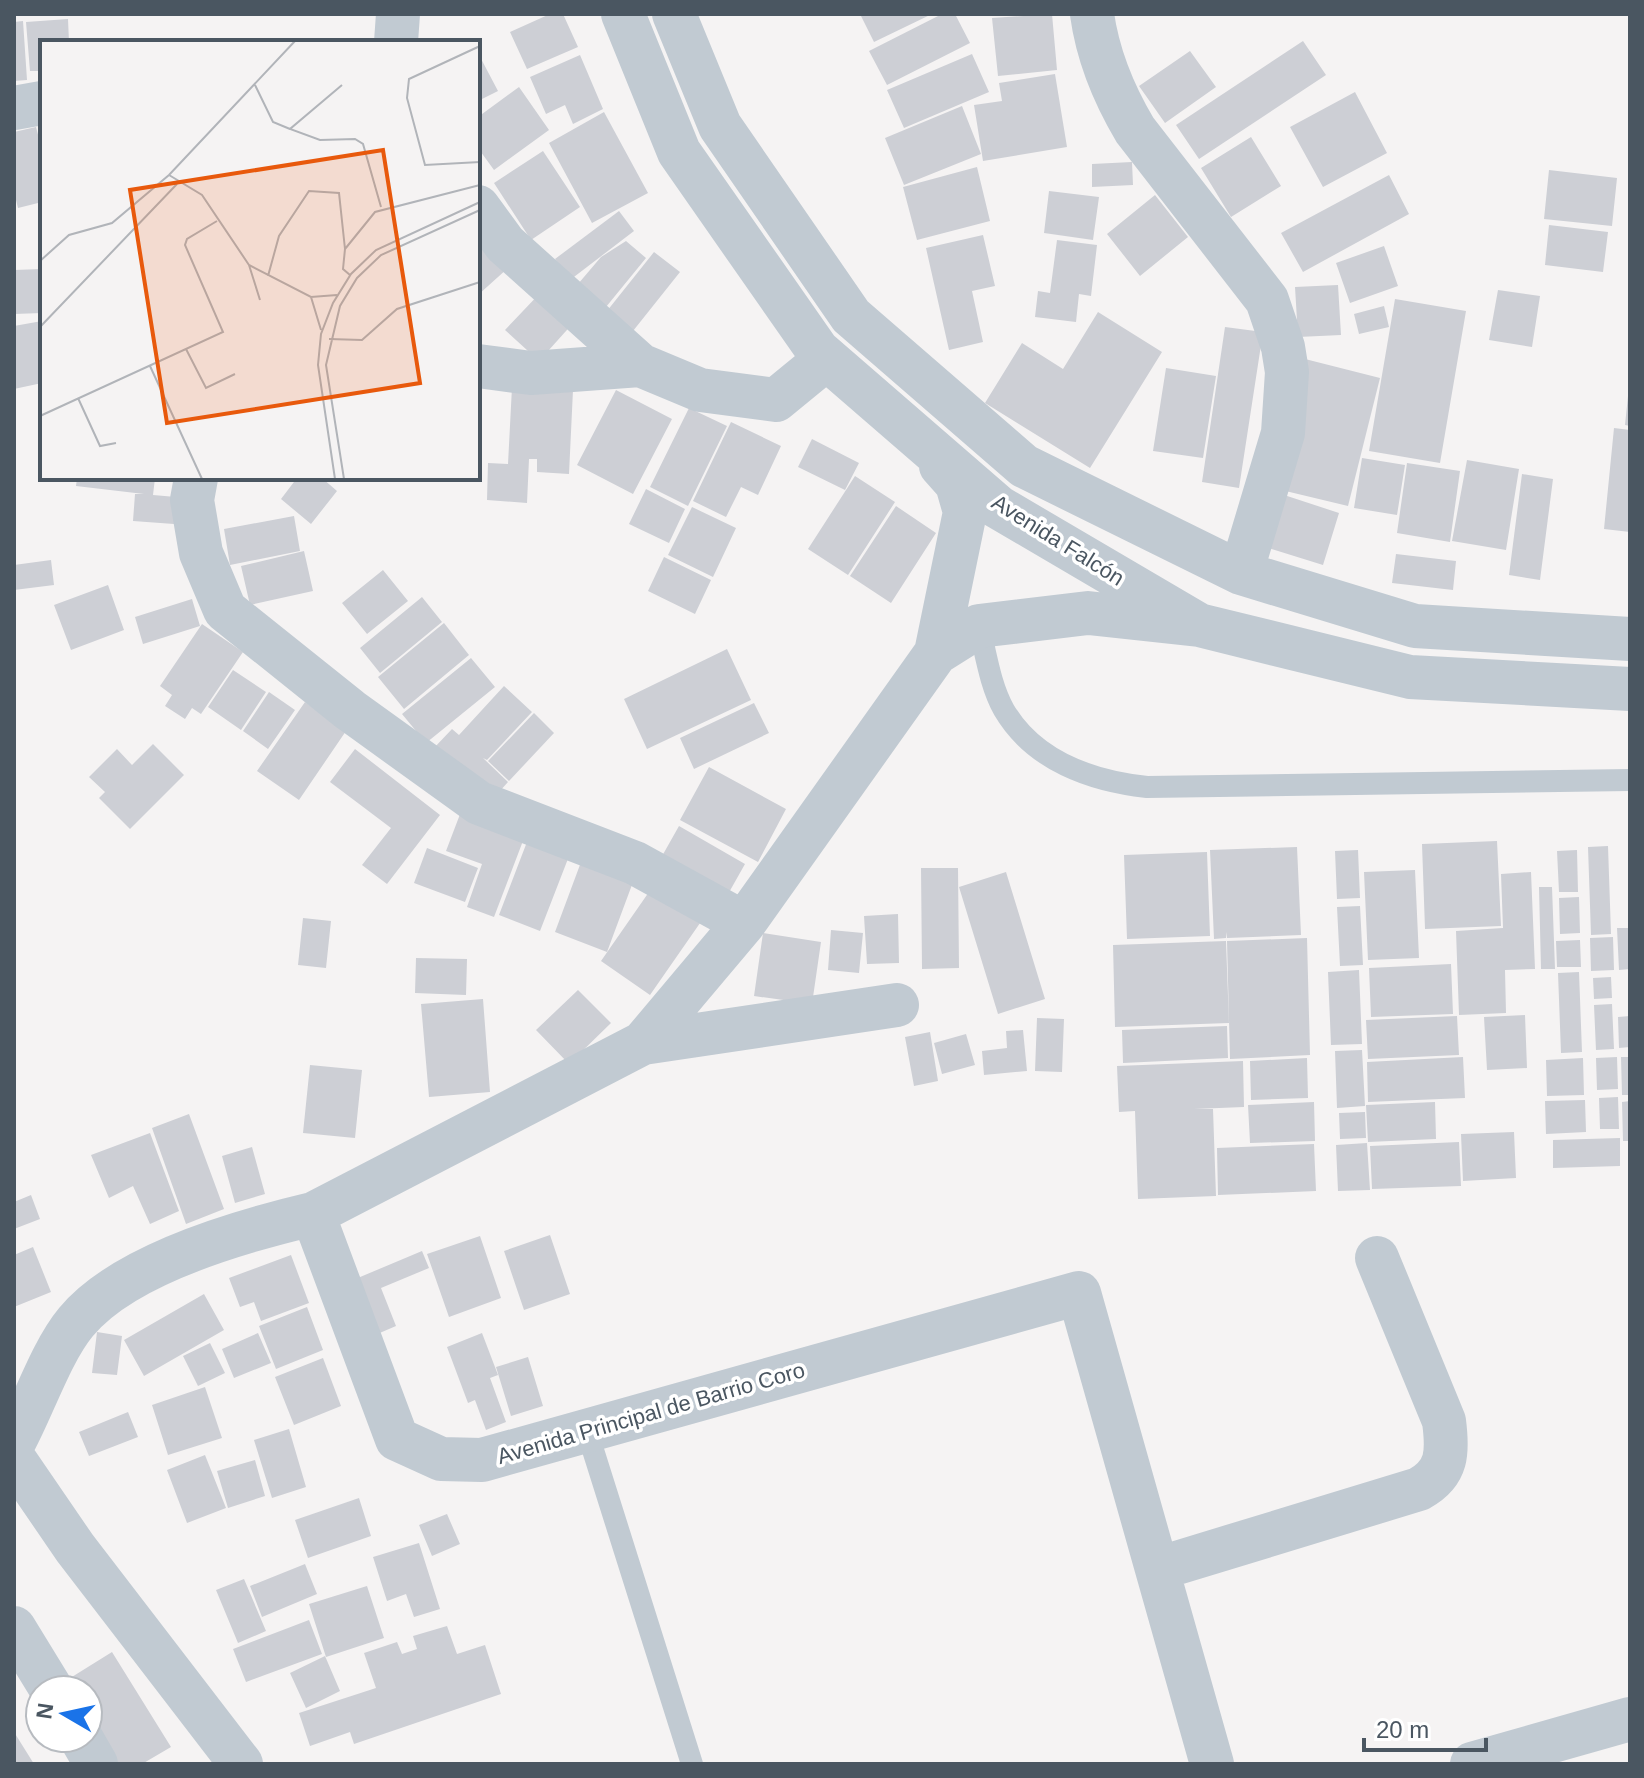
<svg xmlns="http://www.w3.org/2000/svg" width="1644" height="1778" viewBox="0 0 1644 1778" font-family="Helvetica,sans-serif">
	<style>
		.building { fill: #cdcfd5 }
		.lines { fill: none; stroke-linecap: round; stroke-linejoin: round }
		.lane { stroke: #c1cad2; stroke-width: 22 }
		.street { stroke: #c1cad2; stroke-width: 44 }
		.labels { text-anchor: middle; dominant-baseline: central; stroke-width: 7; stroke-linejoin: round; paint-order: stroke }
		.street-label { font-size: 22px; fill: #4a5661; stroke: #fff }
		.inset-road { fill: none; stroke: #b1b4b9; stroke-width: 2 }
		.view { fill: #e8590c; fill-opacity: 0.15; stroke: #e8590c; stroke-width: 4 }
		.inset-edge { fill: none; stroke: #4a5661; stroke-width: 4 }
	</style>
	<rect width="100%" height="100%" fill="#f5f3f3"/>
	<path class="building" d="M 550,14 L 563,14 L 578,47 L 527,69 L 510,32 Z
		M 860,14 L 932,14 L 874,42 Z
		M 942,14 L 955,14 L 970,43 L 887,85 L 869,51 Z
		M 1052,14 L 1057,70 L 998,76 L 992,18 Z
		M 68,19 L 69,42 L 42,42 L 42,71 L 30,71 L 26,22 Z
		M 23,21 L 27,80 L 14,81 L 14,22 Z
		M 1303,41 L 1326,75 L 1199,159 L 1176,125 Z
		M 1190,51 L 1216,87 L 1165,123 L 1139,86 Z
		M 478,53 L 498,91 L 478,101 Z
		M 972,54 L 989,92 L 904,128 L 887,90 Z
		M 580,55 L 603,109 L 573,124 L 565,105 L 546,114 L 530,77 Z
		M 1055,74 L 1067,147 L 983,161 L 974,105 L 1002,101 L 999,83 Z
		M 519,87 L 549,130 L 494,170 L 478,148 L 478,117 Z
		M 1355,92 L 1387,153 L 1323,187 L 1290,127 Z
		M 962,106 L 981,154 L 904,185 L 885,138 Z
		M 604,112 L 648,193 L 592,223 L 549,143 Z
		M 36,127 L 42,150 L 42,202 L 18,208 L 14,192 L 14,132 Z
		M 1251,137 L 1281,186 L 1231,217 L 1201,168 Z
		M 543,151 L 580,207 L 531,240 L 494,183 Z
		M 1132,162 L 1133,185 L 1092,187 L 1092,164 Z
		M 977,167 L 990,221 L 917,240 L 903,187 Z
		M 1549,170 L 1617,178 L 1612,226 L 1544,219 Z
		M 1389,175 L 1409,214 L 1303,272 L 1281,233 Z
		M 1049,191 L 1099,197 L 1093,240 L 1044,233 Z
		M 1155,195 L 1188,237 L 1140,276 L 1107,234 Z
		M 619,211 L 634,231 L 570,280 L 555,259 Z
		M 1549,225 L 1608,232 L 1603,272 L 1545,265 Z
		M 478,233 L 508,268 L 478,295 Z
		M 983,235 L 995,286 L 972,291 L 983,342 L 949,350 L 926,248 Z
		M 1057,240 L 1097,245 L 1091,296 L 1079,294 L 1076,322 L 1035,317 L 1038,291 L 1050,293 Z
		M 626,241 L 646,258 L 606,307 L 578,284 L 601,257 Z
		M 1384,246 L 1398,286 L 1350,303 L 1336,263 Z
		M 654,252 L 680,272 L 633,331 L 607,311 Z
		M 42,269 L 42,313 L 14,314 L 14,270 Z
		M 1338,285 L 1341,335 L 1298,337 L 1295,287 Z
		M 1498,290 L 1540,296 L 1532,347 L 1489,340 Z
		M 542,291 L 575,321 L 539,361 L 505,330 Z
		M 1395,299 L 1466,311 L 1440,463 L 1369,451 Z
		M 1384,306 L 1389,327 L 1359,334 L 1354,314 Z
		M 1098,312 L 1162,352 L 1090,468 L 985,403 L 1022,343 L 1063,369 Z
		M 42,321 L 42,383 L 14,389 L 14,326 Z
		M 1225,327 L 1263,332 L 1239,488 L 1202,482 Z
		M 1305,359 L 1380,378 L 1348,506 L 1273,488 Z
		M 1166,368 L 1216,376 L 1203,458 L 1153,451 Z
		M 512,387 L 573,390 L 569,474 L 537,472 L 537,459 L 529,459 L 527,503 L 487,500 L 488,463 L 508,464 Z
		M 616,390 L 672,419 L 633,494 L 577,465 Z
		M 1628,396 L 1630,396 L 1630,426 L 1625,425 Z
		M 689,408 L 727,426 L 688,506 L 650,487 Z
		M 731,422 L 781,446 L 758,495 L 741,487 L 726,517 L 693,501 Z
		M 1614,428 L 1630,430 L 1630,532 L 1604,529 Z
		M 812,439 L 859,463 L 845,490 L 798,467 Z
		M 1362,458 L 1405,465 L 1397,515 L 1354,508 Z
		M 1467,460 L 1519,469 L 1506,550 L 1452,541 Z
		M 1407,463 L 1460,471 L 1450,542 L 1397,533 Z
		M 1522,474 L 1553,479 L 1540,580 L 1509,575 Z
		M 855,476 L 895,502 L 848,575 L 808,549 Z
		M 77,478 L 155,478 L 153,495 L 176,497 L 174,524 L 133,521 L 135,494 L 144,494 L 76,486 Z
		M 297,478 L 322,478 L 337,491 L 311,524 L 281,499 Z
		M 646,489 L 685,509 L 669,543 L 629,524 Z
		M 1275,492 L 1339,513 L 1323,565 L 1259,545 Z
		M 896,506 L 936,533 L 891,603 L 850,576 Z
		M 692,507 L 736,528 L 713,577 L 668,555 Z
		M 294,516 L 300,551 L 230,565 L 224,529 Z
		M 304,551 L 313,591 L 250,605 L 241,566 Z
		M 1396,554 L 1456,561 L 1453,590 L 1392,583 Z
		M 664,557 L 711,580 L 695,614 L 648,591 Z
		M 51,560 L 54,585 L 14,590 L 14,565 Z
		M 383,570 L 408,601 L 367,634 L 342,603 Z
		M 108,585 L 124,630 L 71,650 L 54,605 Z
		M 422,597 L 442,622 L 380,673 L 360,648 Z
		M 192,599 L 200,626 L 143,644 L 135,617 Z
		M 444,623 L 469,655 L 404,709 L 378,677 Z
		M 202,624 L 243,652 L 201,714 L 192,708 L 185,719 L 165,706 L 172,695 L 160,686 Z
		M 727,649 L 751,700 L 647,749 L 624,699 Z
		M 471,658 L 495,687 L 426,743 L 402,714 Z
		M 233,670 L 266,692 L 241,730 L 208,707 Z
		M 504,686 L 532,712 L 487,760 L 483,758 L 508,782 L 489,803 L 433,749 L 452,729 L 459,735 Z
		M 269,692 L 295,710 L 268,749 L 243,731 Z
		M 305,702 L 346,731 L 299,800 L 257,771 Z
		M 754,703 L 769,733 L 694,769 L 680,738 Z
		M 534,713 L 554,733 L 509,781 L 488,761 Z
		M 153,744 L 184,775 L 130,829 L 99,798 L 105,792 L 89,777 L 117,749 L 132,765 Z
		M 355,749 L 440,815 L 387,884 L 362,865 L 391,828 L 330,782 Z
		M 709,767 L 786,809 L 758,862 L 680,820 Z
		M 462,809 L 526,833 L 494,917 L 467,907 L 482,864 L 446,851 Z
		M 679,826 L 745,864 L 723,903 L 657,865 Z
		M 530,834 L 571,851 L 540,931 L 499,915 Z
		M 1497,841 L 1501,926 L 1425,929 L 1422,844 Z
		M 1608,846 L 1611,934 L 1591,935 L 1588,847 Z
		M 1297,847 L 1301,935 L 1227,938 L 1226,932 L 1226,938 L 1214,939 L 1210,850 Z
		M 427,848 L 478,868 L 465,902 L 414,883 Z
		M 1358,850 L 1360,898 L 1337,899 L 1335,851 Z
		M 1577,850 L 1578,892 L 1559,892 L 1557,851 Z
		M 1207,852 L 1210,936 L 1127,939 L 1124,855 Z
		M 584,854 L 636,874 L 607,952 L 555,932 Z
		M 921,868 L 958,868 L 959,968 L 922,969 Z
		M 1415,870 L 1419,958 L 1368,960 L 1364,872 Z
		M 1006,872 L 1045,999 L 998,1014 L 959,887 Z
		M 1531,872 L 1535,969 L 1505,970 L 1506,1013 L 1459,1015 L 1456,931 L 1503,928 L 1501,874 Z
		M 658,879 L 707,913 L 650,995 L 601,961 Z
		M 1539,887 L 1552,887 L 1555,969 L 1541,969 Z
		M 1579,897 L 1580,933 L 1560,934 L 1559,898 Z
		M 1360,906 L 1363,965 L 1340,966 L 1337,907 Z
		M 898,914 L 899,963 L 867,964 L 864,916 Z
		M 303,918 L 331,921 L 326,968 L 298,965 Z
		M 1617,928 L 1630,928 L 1630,969 L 1619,970 Z
		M 831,930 L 863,933 L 859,973 L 828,970 Z
		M 763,933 L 821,942 L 812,1004 L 754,996 Z
		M 1613,937 L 1614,970 L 1591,971 L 1590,938 Z
		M 1307,938 L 1310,1055 L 1230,1059 L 1227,941 Z
		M 1580,940 L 1581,967 L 1557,967 L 1556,941 Z
		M 1226,941 L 1229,1023 L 1115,1027 L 1113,945 Z
		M 416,958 L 467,959 L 466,995 L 415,993 Z
		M 1451,964 L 1453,1014 L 1371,1017 L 1369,968 Z
		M 1359,970 L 1362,1044 L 1331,1045 L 1328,972 Z
		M 1579,972 L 1582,1052 L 1561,1053 L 1558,973 Z
		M 1611,977 L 1612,998 L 1594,999 L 1593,978 Z
		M 578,990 L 611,1023 L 569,1064 L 536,1030 Z
		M 483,999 L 490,1092 L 429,1097 L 421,1004 Z
		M 1612,1004 L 1614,1049 L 1596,1050 L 1594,1005 Z
		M 1525,1015 L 1527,1068 L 1487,1070 L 1484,1017 Z
		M 1457,1016 L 1459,1055 L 1368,1059 L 1366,1020 Z
		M 1630,1016 L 1630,1047 L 1619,1048 L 1618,1017 Z
		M 1037,1018 L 1064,1019 L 1062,1072 L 1035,1071 Z
		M 1227,1026 L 1228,1058 L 1123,1063 L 1122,1030 Z
		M 1023,1030 L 1027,1071 L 984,1075 L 982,1051 L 1007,1048 L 1006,1031 Z
		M 930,1032 L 938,1081 L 914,1086 L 905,1037 Z
		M 966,1034 L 975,1065 L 942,1074 L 934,1043 Z
		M 1362,1050 L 1365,1106 L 1337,1108 L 1335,1051 Z
		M 1463,1057 L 1465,1098 L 1368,1102 L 1367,1062 Z
		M 1617,1057 L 1618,1089 L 1597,1090 L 1596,1058 Z
		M 1621,1057 L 1630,1057 L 1630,1095 L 1622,1095 Z
		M 1307,1058 L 1308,1098 L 1251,1100 L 1250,1061 Z
		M 1583,1058 L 1584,1095 L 1547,1096 L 1546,1060 Z
		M 1243,1061 L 1244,1107 L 1194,1109 L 1213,1109 L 1216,1196 L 1138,1199 L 1135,1111 L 1119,1112 L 1117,1066 Z
		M 310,1065 L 362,1070 L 355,1138 L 303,1133 Z
		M 1618,1097 L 1619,1129 L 1600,1129 L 1599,1098 Z
		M 1585,1100 L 1586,1132 L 1546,1134 L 1545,1101 Z
		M 1630,1101 L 1630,1141 L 1623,1141 L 1622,1102 Z
		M 1314,1102 L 1315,1141 L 1250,1143 L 1248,1105 Z
		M 1435,1102 L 1436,1139 L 1368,1142 L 1366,1105 Z
		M 1365,1112 L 1366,1138 L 1340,1139 L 1339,1113 Z
		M 189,1114 L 224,1209 L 186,1224 L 152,1128 Z
		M 1514,1132 L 1516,1178 L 1463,1181 L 1461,1134 Z
		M 150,1133 L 179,1211 L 150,1224 L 133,1186 L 109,1198 L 91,1155 Z
		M 1620,1138 L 1620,1166 L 1553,1168 L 1553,1140 Z
		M 1459,1142 L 1461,1186 L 1372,1189 L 1370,1146 Z
		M 1367,1143 L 1370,1190 L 1338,1191 L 1336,1145 Z
		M 1314,1144 L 1316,1191 L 1218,1195 L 1217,1148 Z
		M 252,1147 L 265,1194 L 235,1203 L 222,1156 Z
		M 31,1195 L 40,1219 L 14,1229 L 14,1202 Z
		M 550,1235 L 570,1294 L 524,1310 L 504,1251 Z
		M 480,1236 L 501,1298 L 449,1317 L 427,1254 Z
		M 33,1247 L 51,1292 L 14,1307 L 14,1255 Z
		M 422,1251 L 429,1268 L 381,1288 L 396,1326 L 375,1335 L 353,1280 Z
		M 291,1255 L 309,1303 L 261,1321 L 254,1302 L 240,1307 L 229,1278 Z
		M 204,1294 L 224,1330 L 144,1376 L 124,1340 Z
		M 307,1307 L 323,1350 L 276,1369 L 259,1326 Z
		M 97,1332 L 122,1336 L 117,1375 L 92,1373 Z
		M 258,1333 L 271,1363 L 234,1378 L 222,1349 Z
		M 482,1333 L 498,1375 L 490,1378 L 506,1422 L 486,1430 L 475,1400 L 468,1403 L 447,1347 Z
		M 210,1343 L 225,1373 L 198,1386 L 183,1356 Z
		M 528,1357 L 543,1406 L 511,1416 L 496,1367 Z
		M 323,1358 L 341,1406 L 294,1425 L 275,1377 Z
		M 205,1387 L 222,1438 L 168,1455 L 152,1405 Z
		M 128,1412 L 138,1437 L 89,1456 L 79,1432 Z
		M 289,1429 L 306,1487 L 272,1498 L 254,1440 Z
		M 205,1455 L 226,1508 L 187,1523 L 167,1470 Z
		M 255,1460 L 265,1496 L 228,1508 L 217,1471 Z
		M 359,1498 L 371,1536 L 308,1558 L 295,1520 Z
		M 447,1514 L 460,1544 L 432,1556 L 419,1525 Z
		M 419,1543 L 440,1609 L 414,1617 L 406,1594 L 387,1601 L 373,1557 Z
		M 305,1564 L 317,1594 L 262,1617 L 250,1586 Z
		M 244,1579 L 266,1631 L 238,1643 L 216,1590 Z
		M 367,1586 L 384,1638 L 326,1657 L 309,1604 Z
		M 309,1620 L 322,1654 L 246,1682 L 233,1649 Z
		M 447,1626 L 457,1654 L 485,1645 L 501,1694 L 354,1744 L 350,1732 L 310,1746 L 299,1713 L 376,1688 L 364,1653 L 397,1642 L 402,1654 L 417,1649 L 413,1636 Z
		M 112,1652 L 171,1747 L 142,1764 L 108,1764 L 88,1732 L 88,1690 L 62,1690 L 59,1685 Z
		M 325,1656 L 340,1691 L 306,1708 L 290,1673 Z
		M 14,1732 L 34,1764 L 14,1764 Z"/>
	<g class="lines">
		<path class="lane" d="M 979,626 C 986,654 990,685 1004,710 C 1034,761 1092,781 1147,787 L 1630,780
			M 587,1431 L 692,1764"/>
		<path class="street" d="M 623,14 L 679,152 L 818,351 L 998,507 L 1199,625 L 1410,677 L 1630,689
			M 674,14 L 720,126 L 851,316 L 1024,466 L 1241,573 L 1415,626 L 1630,639
			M 1092,14 C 1098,57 1113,93 1135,130 L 1267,300 L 1283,347 L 1287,372 L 1283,433 L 1241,573
			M 396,42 L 398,14
			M 14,108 L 42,103
			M 478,207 L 505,244 L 640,365 L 700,390 L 776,400 L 826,359
			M 478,366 L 531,373 L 640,365
			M 196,478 L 192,500 L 201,553 L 225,610 L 350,710 L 479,803 L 635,863 L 744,923
			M 936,653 L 965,512 L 957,484 L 941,466
			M 643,1043 L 897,1005
			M 313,1214 L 397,1439 L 441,1459 L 482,1460 L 1079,1293 L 1212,1764
			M 14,1442 C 33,1407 51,1352 76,1322 C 124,1264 241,1231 313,1214 L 643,1043 L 744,923 L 936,653 L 979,626 L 1088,613 L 1199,625
			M 14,1459 L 75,1548 L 241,1764
			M 1157,1569 L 1419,1489 C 1448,1473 1448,1452 1444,1421 L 1377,1258
			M 14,1628 L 52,1690
			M 81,1738 L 96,1764
			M 1472,1764 L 1630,1719"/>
	</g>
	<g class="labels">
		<g class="street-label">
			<text transform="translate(1058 540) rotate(32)">Avenida Falcón</text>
			<text transform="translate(651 1413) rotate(-16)">Avenida Principal de Barrio Coro</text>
		</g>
	</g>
	<g transform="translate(40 40)">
		<rect width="440" height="440" fill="#f5f3f3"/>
		<path class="inset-road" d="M 440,6 L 369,39 L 367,58 L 385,125 L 440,122M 215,45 L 233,82 L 250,89M 302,45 L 250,89 L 280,100 L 315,99 L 323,104 L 341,167M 129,135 L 162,155 L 209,225 L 271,257 L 297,255M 0,221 L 29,195 L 72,183 L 129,135 L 255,1M 209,225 L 220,260M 310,235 L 303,229 L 305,209 L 335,172 L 440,145M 228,236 L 239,196 L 269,151 L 299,153 L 305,209M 271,257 L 281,290M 0,287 L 137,144M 289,299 L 322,300 L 357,269 L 440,242M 146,309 L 166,348 L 195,334M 110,326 L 162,439M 38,358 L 60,406 L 76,403M 0,376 L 183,292 L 145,205 L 147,199 L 177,181M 295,439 L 278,325 L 281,294 L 293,263 L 311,234 L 336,210 L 440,162M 304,439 L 286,325 L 300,266 L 317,238 L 341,215 L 440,170M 332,439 L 381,439"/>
		<path class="view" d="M 343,110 L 380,343 L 127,383 L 90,150 Z"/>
		<rect width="440" height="440" class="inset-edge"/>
	</g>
	<rect width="1644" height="1778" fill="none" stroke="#4a5661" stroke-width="32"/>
	<g transform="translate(64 1714) rotate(279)"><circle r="38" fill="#ffffff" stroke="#b7bbc0" stroke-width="2"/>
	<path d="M0-6L14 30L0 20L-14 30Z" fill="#1a73e8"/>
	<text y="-12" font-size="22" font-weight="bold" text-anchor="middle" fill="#4a5661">N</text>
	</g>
	<path d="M1364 1738v12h122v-12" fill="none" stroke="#4a5661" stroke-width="4"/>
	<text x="1376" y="1738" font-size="24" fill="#4a5661" stroke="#ffffff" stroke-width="6" paint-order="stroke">20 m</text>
</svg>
